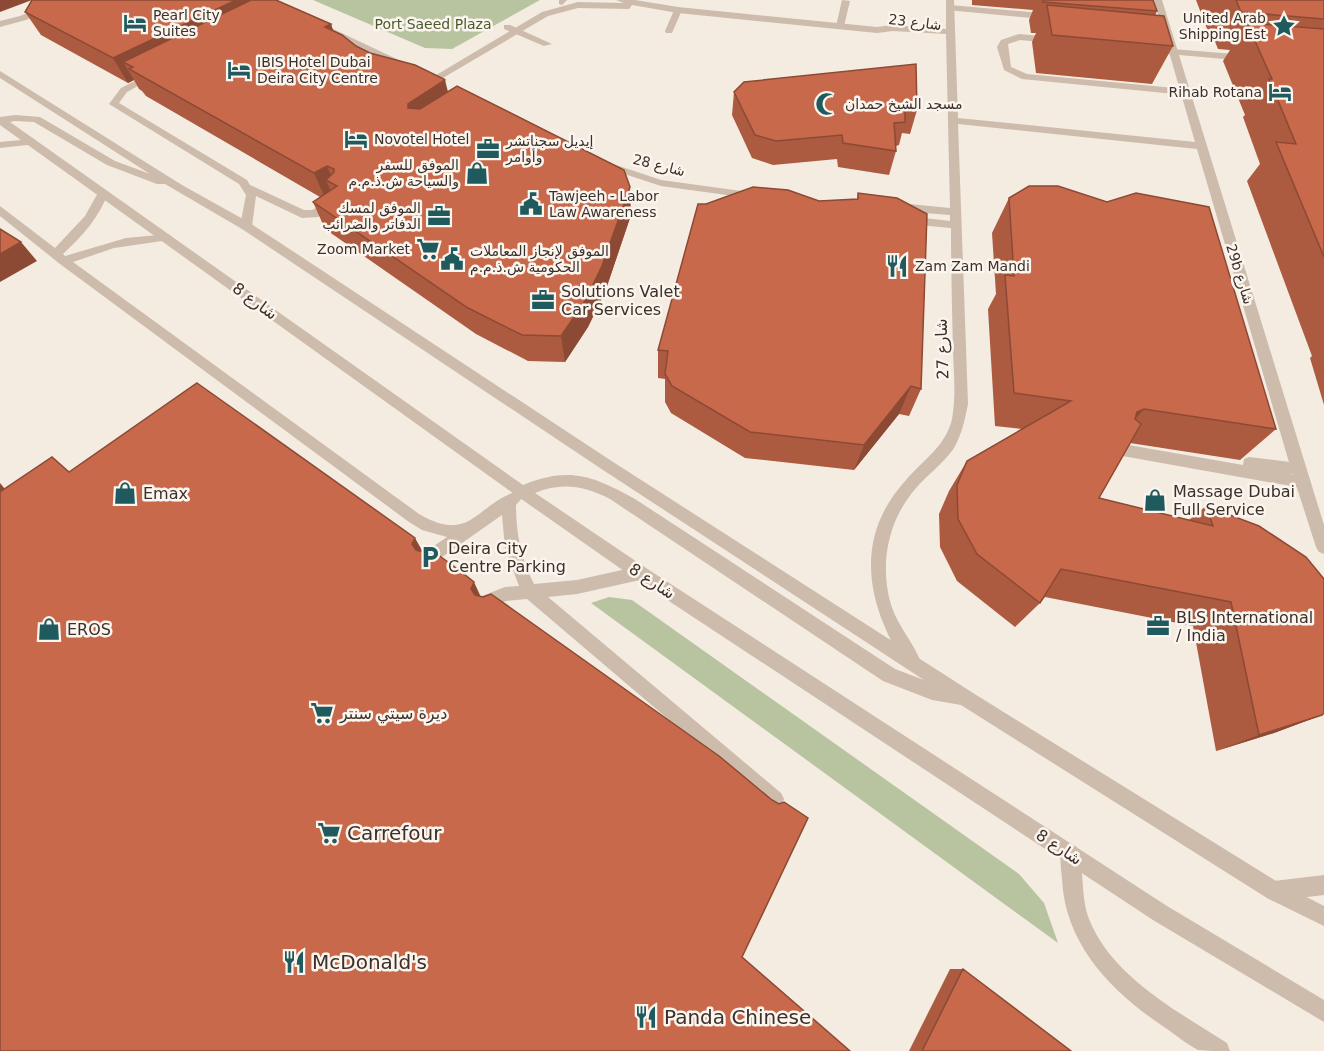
<svg xmlns="http://www.w3.org/2000/svg" width="1324" height="1051" viewBox="0 0 1324 1051" font-family="'DejaVu Sans','Noto Sans Arabic',sans-serif">
	<style>
		.green { fill: #b8c4a0 }
		.lines { fill: none; stroke-linecap: round; stroke-linejoin: round }
		.service { fill: #cdbbac; fill-rule: evenodd }
		.minor { fill: #cdbbac; fill-rule: evenodd }
		.tertiary { fill: #cdbbac; fill-rule: evenodd }
		.wall { fill: #ac5a40 }
		.shaded-wall { fill: #8c4a34 }
		.building { fill: #c8694b; stroke: #8c4a34; stroke-width: 1.5 }
		.labels { text-anchor: middle; dominant-baseline: central; stroke-width: 5; stroke-linejoin: round; paint-order: stroke }
		.far-poi-label { font-size: 14px; fill: #3b302b; stroke: #fbf5ee; text-anchor: start }
		.far-street-label { font-size: 14px; fill: #3b302b; stroke: #fbf5ee }
		.far-park-label { font-size: 14px; fill: #4a5a2e; stroke: #fbf5ee }
		.poi-label { font-size: 16px; fill: #3b302b; stroke: #fbf5ee; text-anchor: start }
		.street-label { font-size: 16px; fill: #3b302b; stroke: #fbf5ee }
		.near-poi-label { font-size: 20px; fill: #3b302b; stroke: #fbf5ee; text-anchor: start }
	</style>
	<rect width="100%" height="100%" fill="#f4ebe1"/>
	<path class="green" d="M 313,0 L 540,0 L 452,49 L 425,48 Z
		M 609,597 L 632,600 L 1019,874 L 1044,903 L 1058,943 L 591,603 Z"/>
	<g class="lines">
		<path class="service" d="M 559,0 L 567,0 L 562,5 L 559,4 Z
			M 842,0 L 850,1 L 844,26 L 840,29 L 836,26 Z
			M 950,5 L 1052,14 L 1056,17 L 1052,20 L 947,10 L 946,8 Z
			M 675,8 L 682,10 L 672,33 L 666,33 L 665,31 Z
			M 504,25 L 510,25 L 552,44 L 544,46 L 504,29 Z
			M 1019,34 L 1052,37 L 1057,40 L 1052,43 L 1020,40 L 1008,44 L 1011,67 L 1027,74 L 1185,89 L 1190,92 L 1185,95 L 1022,79 L 1004,70 L 997,47 L 1001,40 Z
			M 1160,48 L 1247,55 L 1252,58 L 1247,61 L 1157,53 L 1155,51 Z
			M 150,73 L 158,75 L 127,92 L 119,103 L 247,180 L 250,185 L 304,210 L 312,210 L 334,199 L 340,202 L 338,204 L 318,217 L 302,218 L 256,196 L 252,226 L 250,229 L 242,229 L 240,226 L 246,195 L 239,184 L 109,104 L 121,88 Z
			M 32,139 L 36,140 L 36,144 L 0,148 L 0,142 Z
			M 103,190 L 108,193 C 99,218 82,236 63,254 L 65,256 L 126,238 L 169,234 L 169,240 L 114,248 L 73,262 L 419,514 C 470,544 475,506 515,492 L 520,494 L 522,498 L 516,505 C 516,533 521,559 534,584 L 577,580 L 640,566 L 646,568 L 648,573 L 646,578 L 640,580 L 577,594 L 548,597 L 781,793 L 784,799 L 781,805 L 775,808 L 769,805 L 527,599 L 506,601 L 488,608 L 482,606 L 480,601 L 482,596 L 505,587 L 519,586 L 505,548 L 502,515 L 435,562 L 430,564 L 425,562 L 422,557 L 425,552 L 447,537 L 422,530 L 409,522 L 60,264 L 0,216 L 0,206 L 55,248 L 85,216 L 99,191 Z
			M 1117,443 L 1243,465 L 1244,459 L 1249,457 L 1298,463 L 1303,465 L 1305,469 L 1303,473 L 1290,474 L 1307,478 L 1309,482 L 1307,486 L 1302,488 L 1117,455 L 1112,453 L 1110,449 L 1112,445 Z
			M 1070,844 L 1077,847 C 1085,868 1080,895 1089,919 C 1112,977 1177,1011 1227,1043 L 1230,1051 C 1221,1051 1206,1051 1198,1050 C 1186,1044 1175,1034 1164,1027 C 1112,992 1065,945 1062,879 C 1061,868 1059,857 1063,847 Z"/>
		<path class="minor" d="M 59,0 L 70,0 L 26,20 L 0,27 L 0,21 L 20,16 Z
			M 616,0 L 635,0 L 678,7 L 877,27 L 893,25 L 946,29 L 946,0 L 954,0 L 958,118 L 1195,142 L 1154,0 L 1162,0 L 1324,525 L 1324,554 L 1319,552 L 1316,547 L 1291,469 L 1197,149 L 958,124 L 968,404 C 965,419 962,434 954,448 C 944,463 928,474 916,488 C 888,520 879,564 891,605 C 898,626 913,642 921,662 L 919,668 L 913,670 L 907,668 C 867,606 852,539 906,480 C 923,460 946,446 952,419 C 956,397 954,374 953,351 C 952,310 951,269 951,228 L 907,224 L 901,220 L 907,216 L 950,221 L 950,215 L 899,211 L 893,207 L 899,203 L 950,208 L 946,34 L 893,31 L 877,33 L 678,13 L 632,5 L 629,9 L 578,8 L 548,16 L 436,82 L 428,80 L 542,12 L 578,2 L 624,3 Z
			M 329,27 L 405,63 L 407,65 L 399,67 L 326,32 L 326,28 Z
			M 607,162 L 661,180 L 756,193 L 761,196 L 756,199 L 661,186 L 603,167 L 603,163 Z
			M 1324,875 L 1324,895 L 1274,901 L 1267,898 L 1264,891 L 1267,884 L 1274,881 Z"/>
		<path class="tertiary" d="M 0,71 L 182,185 L 250,223 L 610,460 L 973,693 L 1281,884 L 1324,906 L 1324,926 L 1267,898 L 961,705 L 932,700 L 883,681 L 610,499 C 584,486 562,482 535,493 L 646,568 L 1167,906 L 1324,1000 L 1324,1022 L 1153,920 L 634,578 L 517,496 L 0,125 L 0,117 L 15,115 L 40,117 L 115,161 L 150,174 L 0,78 ZM 15,121 L 34,122 L 107,165 L 157,184 L 165,184 L 242,229 L 600,468 L 924,680 L 895,669 L 635,499 C 593,476 570,466 523,485 L 10,122 Z"/>
	</g>
	<path class="wall" d="M 972,0 L 1154,0 L 1154,2 L 1157,11 L 1155,16 L 1173,46 L 1152,84 L 1036,73 L 1032,42 L 1036,33 L 1031,33 L 1029,20 L 1033,10 L 972,5 Z
		M 1196,0 L 1324,0 L 1324,405 L 1310,358 L 1312,356 L 1247,181 L 1260,164 L 1243,117 L 1245,115 L 1223,61 L 1230,50 L 1218,49 L 1212,34 L 1209,34 Z
		M 25,12 L 331,24 L 333,31 L 356,46 L 448,91 L 631,215 L 605,292 L 588,327 L 565,362 L 528,361 L 476,334 L 325,229 L 313,202 L 320,197 L 146,96 L 142,91 L 139,89 L 134,80 L 128,83 L 41,35 Z
		M 734,92 L 917,110 L 910,134 L 902,133 L 899,145 L 896,146 L 896,151 L 889,175 L 838,167 L 837,159 L 773,165 L 752,158 L 732,115 Z
		M 858,193 L 921,389 L 909,416 L 899,414 L 854,470 L 745,458 L 671,413 L 665,402 L 665,379 L 658,378 L 658,350 L 706,204 L 857,200 Z
		M 1009,198 L 1276,429 L 1240,460 L 1130,443 L 1099,498 L 1189,520 L 1206,506 L 1322,715 L 1274,733 L 1216,751 L 1193,626 L 1045,597 L 1040,603 L 1015,627 L 957,581 L 940,547 L 939,514 L 949,491 L 967,461 L 1022,429 L 995,426 L 988,309 L 996,294 L 992,233 Z
		M 950,969 L 963,969 L 1071,1051 L 909,1051 Z"/>
	<path class="shaded-wall" d="M 0,0 L 32,0 L 0,12 Z
		M 236,0 L 256,0 L 133,67 L 123,62 L 134,80 L 128,83 L 113,58 Z
		M 331,24 L 340,51 L 325,27 Z
		M 445,80 L 452,108 L 416,131 L 408,104 Z
		M 327,166 L 335,184 L 326,180 L 333,196 L 326,200 L 314,173 Z
		M 630,187 L 631,215 L 605,292 L 588,327 L 565,362 L 561,336 Z
		M 21,242 L 37,261 L 0,282 L 0,254 Z
		M 911,386 L 899,414 L 854,470 L 864,445 Z
		M 1144,409 L 1116,441 L 1137,412 Z
		M 0,483 L 20,507 L 0,493 Z
		M 415,538 L 423,552 L 420,558 L 412,544 Z
		M 474,582 L 480,595 L 478,602 L 471,589 Z
		M 1322,715 L 1274,733 L 1216,751 L 1259,735 Z"/>
	<path class="building" d="M 32,0 L 236,0 L 113,58 L 25,12 Z
		M 251,0 L 276,0 L 331,24 L 325,27 L 342,35 L 356,46 L 370,53 L 415,65 L 444,79 L 445,80 L 408,104 L 408,108 L 420,109 L 457,86 L 624,170 L 630,187 L 602,266 L 585,301 L 561,336 L 522,335 L 468,308 L 313,202 L 337,186 L 326,180 L 334,172 L 334,169 L 327,166 L 314,173 L 129,69 L 133,67 L 123,62 Z
		M 1043,0 L 1153,0 L 1157,11 L 1043,2 Z
		M 1236,0 L 1324,0 L 1324,19 L 1241,12 Z
		M 1047,5 L 1164,16 L 1173,46 L 1052,35 Z
		M 1247,23 L 1324,29 L 1324,257 L 1276,142 L 1296,144 L 1269,79 L 1272,79 Z
		M 916,64 L 917,110 L 905,109 L 905,122 L 894,123 L 896,151 L 843,143 L 842,135 L 776,141 L 755,135 L 734,92 L 744,82 Z
		M 1029,186 L 1058,186 L 1107,202 L 1136,193 L 1209,207 L 1276,429 L 1144,409 L 1137,412 L 1135,419 L 1141,424 L 1099,498 L 1213,526 L 1206,506 L 1259,526 L 1306,557 L 1324,579 L 1324,713 L 1322,715 L 1259,735 L 1231,602 L 1061,569 L 1040,603 L 977,554 L 958,519 L 957,485 L 967,461 L 1071,401 L 1014,393 L 1005,275 L 1014,276 L 1009,198 Z
		M 753,187 L 788,190 L 819,201 L 858,199 L 858,193 L 897,198 L 927,214 L 921,389 L 911,386 L 864,445 L 750,432 L 672,386 L 665,374 L 668,351 L 658,350 L 698,204 L 706,204 Z
		M 0,229 L 21,242 L 0,254 Z
		M 197,383 L 415,538 L 412,544 L 416,550 L 423,552 L 430,549 L 459,570 L 474,582 L 471,589 L 475,595 L 483,597 L 491,594 L 719,756 L 772,800 L 779,804 L 784,802 L 808,818 L 742,957 L 850,1051 L 0,1051 L 0,492 L 52,457 L 69,472 Z
		M 963,969 L 1071,1051 L 922,1051 Z"/>
	<defs>
		<g id="hotel-bare" transform="scale(1.8)"><path d="M-6-4.5h1.5V1H6V5H4.5V3h-9V5H-6ZM-4 0a1.8 1.8 0 1 1 3.6 0ZM.5 0V-2.5h3Q6-2.5 6 0Z" fill="#1f5a5e" stroke="#fbf5ee" stroke-width="2.5" paint-order="stroke"/></g>
		<g id="sight-bare" transform="scale(1.8)"><path d="M0-6L1.8-2.2L6-1.7L2.9 1.2L3.7 5.4L0 3.3L-3.7 5.4L-2.9 1.2L-6-1.7L-1.8-2.2Z" fill="#1f5a5e" stroke="#fbf5ee" stroke-width="2.5" paint-order="stroke"/></g>
		<g id="mosque-bare" transform="scale(1.8)"><path d="M3.5-4.9A6 6 0 1 0 3.5 4.9A5 5 0 1 1 3.5-4.9Z" fill="#1f5a5e" stroke="#fbf5ee" stroke-width="2.5" paint-order="stroke"/></g>
		<g id="office-bare" transform="scale(1.8)"><path d="M-6-3h4V-5.5h4V-3h4V5H-6ZM-1-4.5V-3h2v-1.5ZM-6 0V1H6V0Z" fill="#1f5a5e" stroke="#fbf5ee" stroke-width="2.5" paint-order="stroke"/></g>
		<g id="shop-bare" transform="scale(1.8)"><path d="M-5-2.5h2.3a2.7 3.5 0 0 1 5.4 0H5L5.5 6h-11ZM-1.5-2.5h3a1.5 2.3 0 0 0-3 0Z" fill="#1f5a5e" stroke="#fbf5ee" stroke-width="2.5" paint-order="stroke"/></g>
		<g id="civic-bare" transform="scale(1.8)"><path d="M-.6-6.5H3V-4.5H.6V-3L4-1V1h2V6H-6V1h2V-1L-.6-3ZM-1.2 2.5V6h2.4V2.5Z" fill="#1f5a5e" stroke="#fbf5ee" stroke-width="2.5" paint-order="stroke"/></g>
		<g id="supermarket-bare" transform="scale(1.8)"><path d="M-6-5.5h2.5l.6 2H6L4.5 2H-2.5L-4.4-4H-6ZM-1.5 3.2a1.3 1.3 0 1 0 .1 0ZM3 3.2a1.3 1.3 0 1 0 .1 0Z" fill="#1f5a5e" stroke="#fbf5ee" stroke-width="2.5" paint-order="stroke"/></g>
		<g id="restaurant-bare" transform="scale(1.8)"><path d="M-5-6h1v4h1v-4h1v4h1v-4h1v5L-1.5 .5V6h-2V.5L-5-1ZM5-6V6H3V1.5H1.5Q1.5-4 5-6Z" fill="#1f5a5e" stroke="#fbf5ee" stroke-width="2.5" paint-order="stroke"/></g>
		<g id="parking-bare" transform="scale(1.8)"><path d="M-3.5-5.5H1a3.5 3.5 0 0 1 0 7H-1V5.5H-3.5ZM-1-3.4V-.6H.8a1.4 1.4 0 0 0 0-2.8Z" fill="#1f5a5e" stroke="#fbf5ee" stroke-width="2.5" paint-order="stroke"/></g>
	</defs>
	<g fill-rule="evenodd">
		<use href="#hotel-bare" x="135" y="23"/>
		<use href="#sight-bare" x="1284" y="26"/>
		<use href="#hotel-bare" x="239" y="70"/>
		<use href="#hotel-bare" x="1280" y="92"/>
		<use href="#mosque-bare" x="827" y="104"/>
		<use href="#hotel-bare" x="356" y="139"/>
		<use href="#office-bare" x="488" y="149"/>
		<use href="#shop-bare" x="477" y="173"/>
		<use href="#civic-bare" x="531" y="204"/>
		<use href="#office-bare" x="439" y="216"/>
		<use href="#supermarket-bare" x="428" y="249"/>
		<use href="#civic-bare" x="452" y="259"/>
		<use href="#restaurant-bare" x="897" y="266"/>
		<use href="#office-bare" x="543" y="300"/>
		<use href="#shop-bare" x="125" y="493"/>
		<use href="#shop-bare" x="1155" y="500"/>
		<use href="#parking-bare" x="430" y="557"/>
		<use href="#office-bare" x="1158" y="626"/>
		<use href="#shop-bare" x="49" y="629"/>
		<use href="#supermarket-bare" x="322" y="713"/>
		<use href="#supermarket-bare" x="329" y="833"/>
		<use href="#restaurant-bare" x="294" y="962"/>
		<use href="#restaurant-bare" x="646" y="1017"/>
	</g>
	<g class="labels">
		<g class="far-poi-label">
			<text x="153" y="15">Pearl City<tspan x="153" dy="16">Suites</tspan></text>
			<text x="1266" y="18" text-anchor="end">United Arab<tspan x="1266" dy="16">Shipping Est</tspan></text>
			<text x="257" y="62">IBIS Hotel Dubai<tspan x="257" dy="16">Deira City Centre</tspan></text>
			<text x="1262" y="92" text-anchor="end">Rihab Rotana</text>
			<text x="845" y="104">مسجد الشيخ حمدان</text>
			<text x="374" y="139">Novotel Hotel</text>
			<text x="506" y="141">إيديل سجناتشر<tspan x="506" dy="16">وأوامر</tspan></text>
			<text x="459" y="165" text-anchor="end">الموفق للسفر<tspan x="459" dy="16">والسياحة ش.ذ.م.م</tspan></text>
			<text x="549" y="196">Tawjeeh - Labor<tspan x="549" dy="16">Law Awareness</tspan></text>
			<text x="421" y="208" text-anchor="end">الموفق لمسك<tspan x="421" dy="16">الدفاتر والضرائب</tspan></text>
			<text x="410" y="249" text-anchor="end">Zoom Market</text>
			<text x="470" y="251">الموفق لإنجاز المعاملات<tspan x="470" dy="16">الحكومية ش.ذ.م.م</tspan></text>
			<text x="915" y="266">Zam Zam Mandi</text>
		</g>
		<g class="far-street-label">
			<text transform="translate(915 22) rotate(7)">شارع 23</text>
			<text transform="translate(659 165) rotate(14)">شارع 28</text>
			<text transform="translate(1240 274) rotate(73)">29b شارع</text>
		</g>
		<g class="far-park-label">
			<text x="433" y="24">Port Saeed Plaza</text>
		</g>
		<g class="poi-label">
			<text x="561" y="291">Solutions Valet<tspan x="561" dy="18">Car Services</tspan></text>
			<text x="1173" y="491">Massage Dubai<tspan x="1173" dy="18">Full Service</tspan></text>
			<text x="143" y="493">Emax</text>
			<text x="448" y="548">Deira City<tspan x="448" dy="18">Centre Parking</tspan></text>
			<text x="1176" y="617">BLS International<tspan x="1176" dy="18">/ India</tspan></text>
			<text x="67" y="629">EROS</text>
			<text x="340" y="713">ديرة سيتي سنتر</text>
		</g>
		<g class="street-label">
			<text transform="translate(255 301) rotate(36)">شارع 8</text>
			<text transform="translate(942 349) rotate(-92)">شارع 27</text>
			<text transform="translate(652 581) rotate(33)">شارع 8</text>
			<text transform="translate(1059 847) rotate(33)">شارع 8</text>
		</g>
		<g class="near-poi-label">
			<text x="347" y="833">Carrefour</text>
			<text x="312" y="962">McDonald's</text>
			<text x="664" y="1017">Panda Chinese</text>
		</g>
	</g>
</svg>
